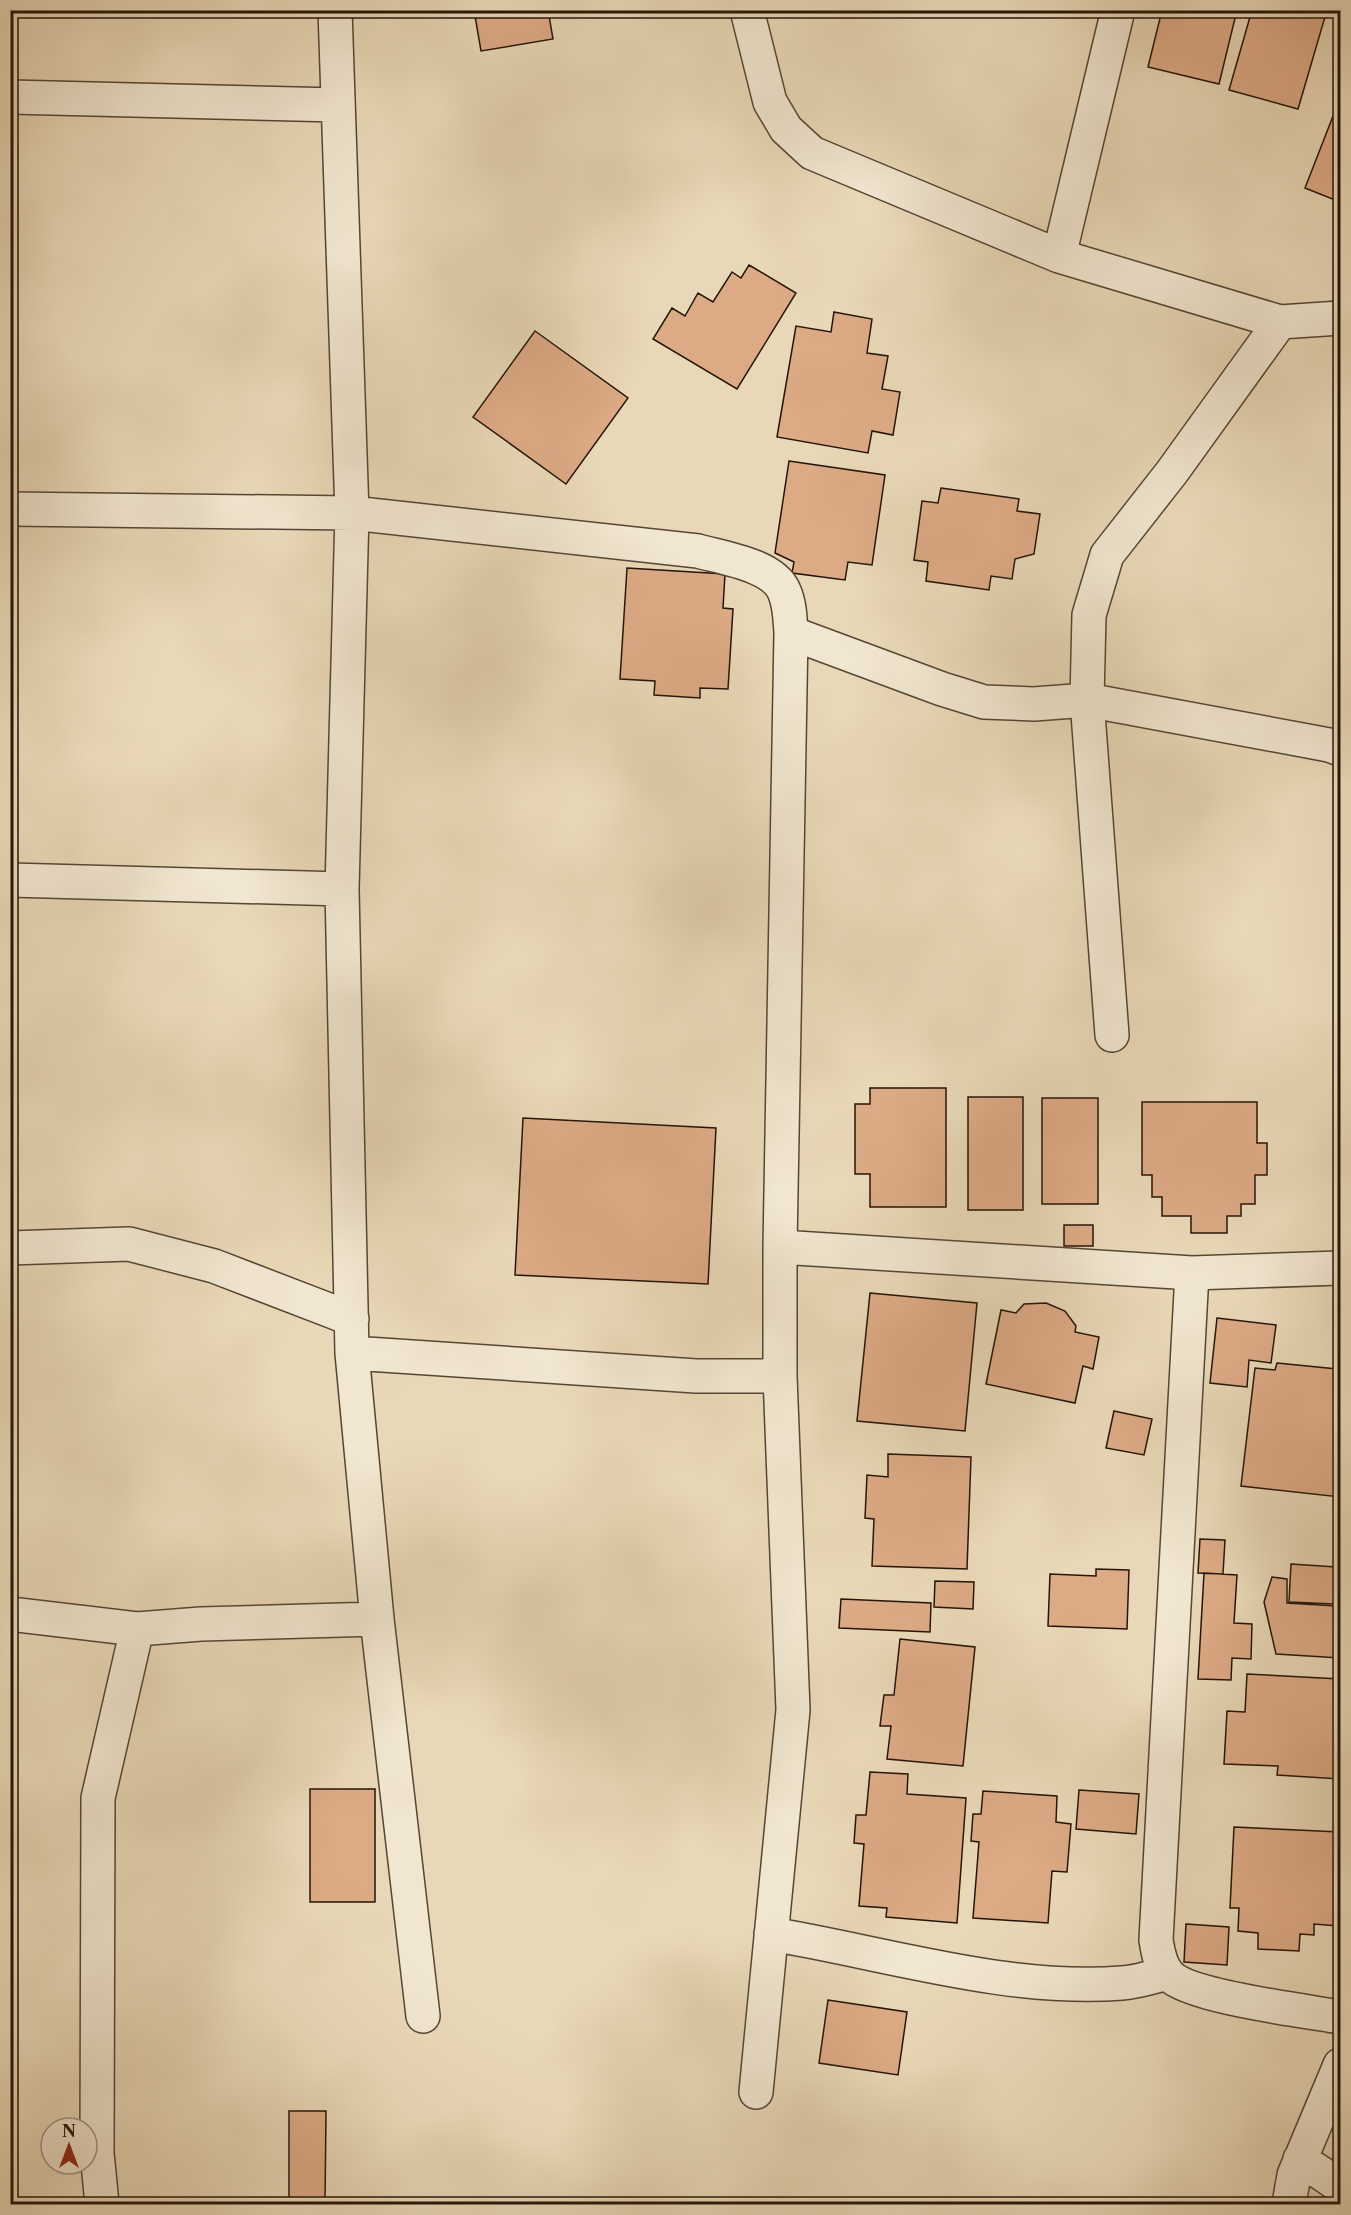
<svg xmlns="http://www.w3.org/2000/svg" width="1351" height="2215" viewBox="0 0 1351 2215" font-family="'Libre Caslon Text',serif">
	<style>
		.building { fill: #ddaa86; stroke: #241509; stroke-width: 1.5 }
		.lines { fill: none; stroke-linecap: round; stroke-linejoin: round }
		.minor-casing { stroke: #554634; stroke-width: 36 }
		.minor { stroke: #f1e6d0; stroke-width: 33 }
	</style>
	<rect width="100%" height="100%" fill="#e9d8b7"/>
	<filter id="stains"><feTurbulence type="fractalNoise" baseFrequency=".00333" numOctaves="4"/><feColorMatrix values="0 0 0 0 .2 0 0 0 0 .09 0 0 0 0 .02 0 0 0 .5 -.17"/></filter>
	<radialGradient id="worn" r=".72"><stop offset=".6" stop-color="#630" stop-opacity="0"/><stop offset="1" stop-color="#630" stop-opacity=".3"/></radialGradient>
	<path class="building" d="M 474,10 L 548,10 L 553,39 L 481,51 Z
		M 1162,10 L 1237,10 L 1219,84 L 1148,67 Z
		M 1252,10 L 1327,10 L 1298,109 L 1229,90 Z
		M 1335,111 L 1340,113 L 1340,202 L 1305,188 Z
		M 749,265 L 796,293 L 737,389 L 653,339 L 672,308 L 685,316 L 698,293 L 713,302 L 732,272 L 741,278 Z
		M 834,312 L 872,319 L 867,353 L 888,356 L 882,389 L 900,392 L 893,435 L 872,431 L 868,453 L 777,437 L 796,326 L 831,332 Z
		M 535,331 L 628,398 L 566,484 L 473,417 Z
		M 789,461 L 885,475 L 872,565 L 848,562 L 845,580 L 792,573 L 794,562 L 775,553 Z
		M 941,488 L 1019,499 L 1017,511 L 1040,514 L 1034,554 L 1015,559 L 1012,579 L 991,576 L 989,590 L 926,581 L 928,562 L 914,560 L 922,501 L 938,503 Z
		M 627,568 L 725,574 L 723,608 L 733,609 L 728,689 L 700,688 L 700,698 L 654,695 L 655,681 L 620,679 Z
		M 870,1088 L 946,1088 L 946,1207 L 870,1207 L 870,1174 L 855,1174 L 855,1104 L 870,1104 Z
		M 968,1097 L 1023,1097 L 1023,1210 L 968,1210 Z
		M 1042,1098 L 1098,1098 L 1098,1204 L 1042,1204 Z
		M 1142,1102 L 1257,1102 L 1257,1143 L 1267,1143 L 1267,1175 L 1255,1175 L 1255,1204 L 1241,1204 L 1241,1216 L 1227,1216 L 1227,1233 L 1191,1233 L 1191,1216 L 1162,1216 L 1162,1197 L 1152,1197 L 1152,1175 L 1142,1175 Z
		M 523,1118 L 716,1128 L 708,1284 L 515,1275 Z
		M 1064,1225 L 1093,1225 L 1093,1246 L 1064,1246 Z
		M 870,1293 L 977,1303 L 965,1431 L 857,1421 Z
		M 1046,1303 L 1065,1311 L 1076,1326 L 1075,1332 L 1099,1337 L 1093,1369 L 1083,1366 L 1075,1403 L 986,1384 L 1001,1310 L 1016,1313 L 1024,1304 Z
		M 1217,1318 L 1276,1325 L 1271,1363 L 1249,1360 L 1247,1387 L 1210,1383 Z
		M 1277,1363 L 1337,1369 L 1337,1377 L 1340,1377 L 1340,1497 L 1241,1486 L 1255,1368 L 1275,1370 Z
		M 1114,1411 L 1152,1419 L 1144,1455 L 1106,1448 Z
		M 888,1454 L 971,1457 L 967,1569 L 872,1566 L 874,1519 L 865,1518 L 867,1475 L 888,1477 Z
		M 1200,1539 L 1225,1540 L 1223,1574 L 1198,1573 Z
		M 1291,1564 L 1336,1567 L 1334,1604 L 1289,1602 Z
		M 1096,1569 L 1129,1570 L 1127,1629 L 1048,1626 L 1050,1574 L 1096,1576 Z
		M 1204,1573 L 1237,1575 L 1234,1623 L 1252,1624 L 1251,1659 L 1232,1658 L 1231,1680 L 1198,1679 Z
		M 1272,1577 L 1287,1579 L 1287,1603 L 1336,1606 L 1336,1590 L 1340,1590 L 1340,1658 L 1276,1654 L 1264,1602 Z
		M 935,1581 L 974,1582 L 973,1609 L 934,1607 Z
		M 841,1599 L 931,1603 L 930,1632 L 839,1628 Z
		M 900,1639 L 975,1647 L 963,1766 L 887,1759 L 891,1726 L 880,1726 L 884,1695 L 894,1695 Z
		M 1247,1674 L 1340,1679 L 1340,1779 L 1277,1775 L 1278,1766 L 1224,1764 L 1227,1711 L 1245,1712 Z
		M 870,1772 L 908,1774 L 907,1794 L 966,1798 L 957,1923 L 886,1917 L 887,1908 L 859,1906 L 864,1844 L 854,1843 L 856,1815 L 866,1815 Z
		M 310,1789 L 375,1789 L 375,1902 L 310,1902 Z
		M 1079,1790 L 1139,1794 L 1136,1834 L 1076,1829 Z
		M 983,1791 L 1057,1796 L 1056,1822 L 1071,1824 L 1067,1872 L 1052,1871 L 1048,1923 L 973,1918 L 979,1842 L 971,1841 L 973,1814 L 981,1814 Z
		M 1234,1827 L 1340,1832 L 1338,1926 L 1314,1924 L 1314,1935 L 1300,1934 L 1299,1951 L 1258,1949 L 1258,1933 L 1238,1931 L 1239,1908 L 1230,1908 Z
		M 1186,1924 L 1229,1927 L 1227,1965 L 1184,1962 Z
		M 828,2000 L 907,2012 L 898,2075 L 819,2063 Z
		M 289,2111 L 326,2111 L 325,2204 L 289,2204 Z"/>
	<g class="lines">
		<g class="minor-casing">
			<path id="minor" d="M 335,10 L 352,513 L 342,889 L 352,1353 L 377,1619 L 423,2016
				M 747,10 L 770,102 L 786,129 L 812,153 L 1059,256 L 1280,322 L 1340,318
				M 10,97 L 338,105
				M 1059,256 L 1118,10
				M 10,509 L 352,513 L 698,551 C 723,558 773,565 784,591 C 790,604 790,619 791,633 L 780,1247 L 780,1376 L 793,1710 L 756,2092
				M 791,633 L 942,689 L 984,702 L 1034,704 L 1087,700 L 1329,745 L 1340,749
				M 10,880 L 342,889
				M 1112,1035 L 1087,700 L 1089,615 L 1107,555 L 1172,472 L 1280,322
				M 780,1247 L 1192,1273 L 1340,1268
				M 10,1248 L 129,1244 L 214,1266 L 352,1319
				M 1192,1273 L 1156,1940 C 1158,1952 1160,1966 1169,1975 C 1189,1997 1307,2011 1340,2017
				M 352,1353 L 696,1376 L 780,1376
				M 10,1614 L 137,1629
				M 771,1934 C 885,1953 1007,1992 1122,1983 C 1137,1982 1153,1977 1167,1973
				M 1300,2159 L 1340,2186
				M 102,2204 L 97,2153 L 98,1798 L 137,1629 L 201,1624 L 377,1619
				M 1289,2204 L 1294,2175 L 1340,2065"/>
		</g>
		<use href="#minor" class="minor"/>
	</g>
	<rect width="1351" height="2215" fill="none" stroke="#e9d8b7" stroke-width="36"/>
	<rect x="12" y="12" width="1327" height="2191" fill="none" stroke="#241509" stroke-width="3"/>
	<rect x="18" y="18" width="1315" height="2179" fill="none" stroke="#241509" stroke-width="1.5"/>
	<g transform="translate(69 2146)"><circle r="28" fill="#f1e6d0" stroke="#9f9280" stroke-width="1.5"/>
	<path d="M0-4.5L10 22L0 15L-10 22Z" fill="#8f2418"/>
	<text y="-9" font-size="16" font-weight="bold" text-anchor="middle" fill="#241509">N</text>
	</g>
	<rect width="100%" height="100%" filter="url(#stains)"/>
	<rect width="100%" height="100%" fill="url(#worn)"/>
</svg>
